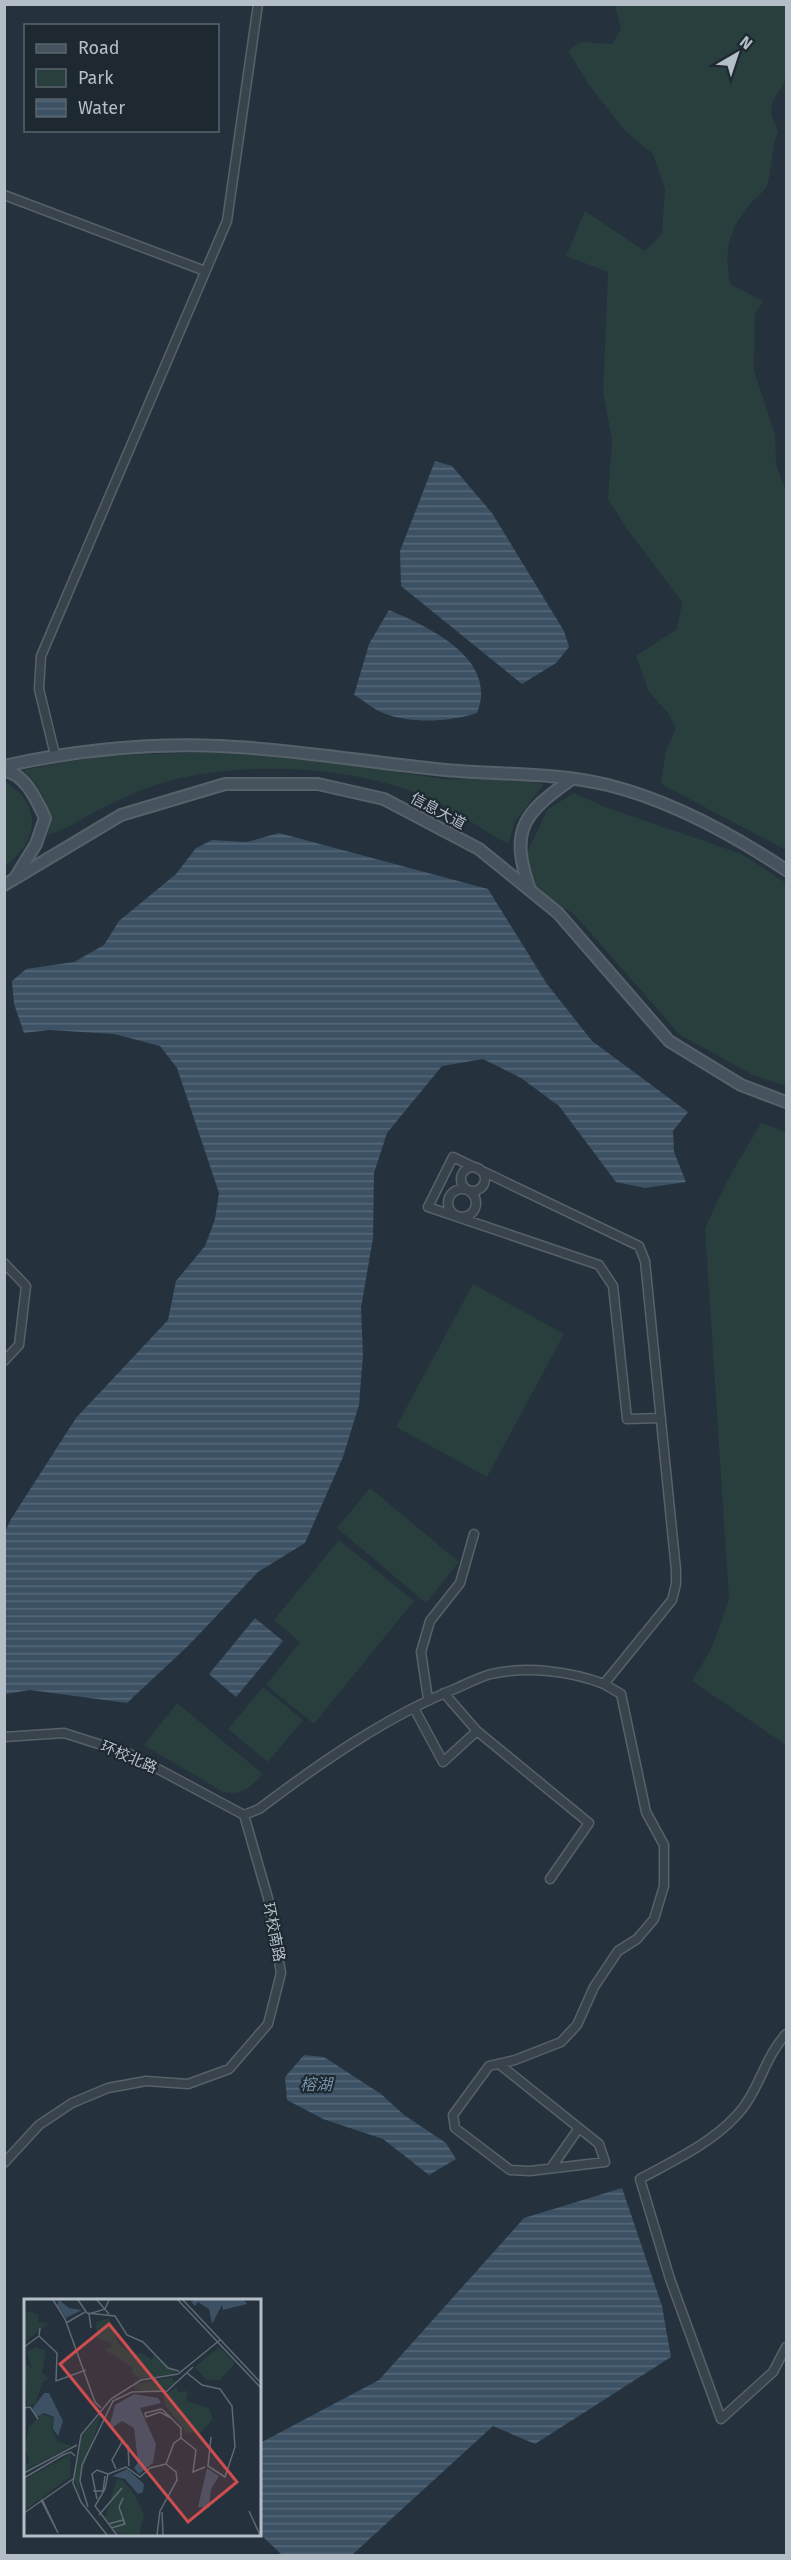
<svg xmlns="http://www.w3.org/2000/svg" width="791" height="2560" viewBox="0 0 791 2560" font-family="'Fira Sans','Noto Sans SC',sans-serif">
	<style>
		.green { fill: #283f3e }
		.water { fill: url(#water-rules) }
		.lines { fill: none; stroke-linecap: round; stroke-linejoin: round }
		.street-casing { stroke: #57616a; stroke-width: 11 }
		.secondary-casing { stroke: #57616a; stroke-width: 14 }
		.street { stroke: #39434c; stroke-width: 8 }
		.secondary { stroke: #47525f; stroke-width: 10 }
		.labels { text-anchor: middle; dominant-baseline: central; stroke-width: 4.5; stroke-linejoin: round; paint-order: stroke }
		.street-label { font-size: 15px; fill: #b4bec7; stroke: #1e2831 }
		.water-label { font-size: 16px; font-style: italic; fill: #7792a9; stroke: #1e2831 }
		.inset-road { fill: none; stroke: #5e6974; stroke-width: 1.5 }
		.view { fill: #ce4e50; fill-opacity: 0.15; stroke: #ce4e50; stroke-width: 3 }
		.inset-edge { fill: none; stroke: #b4bec7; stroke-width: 3 }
	</style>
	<defs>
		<pattern id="water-rules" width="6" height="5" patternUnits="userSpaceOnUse" patternTransform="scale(1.5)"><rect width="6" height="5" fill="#3c5164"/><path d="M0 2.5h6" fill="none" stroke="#566879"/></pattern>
	</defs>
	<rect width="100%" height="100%" fill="#25313c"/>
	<path class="green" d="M 615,5 L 786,5 C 787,25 791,56 786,75 C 781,99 761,98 778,131 C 771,149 773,167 767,185 C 765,192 756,197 751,203 C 728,231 724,249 730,284 L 763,301 L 755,314 L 754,370 L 775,435 L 776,464 L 786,491 L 786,850 L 661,784 L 666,751 L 676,728 L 668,713 L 649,692 L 636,656 L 677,629 L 682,602 L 627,529 L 608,499 L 612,439 L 603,393 L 608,272 L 566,256 L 585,211 L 645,251 L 662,234 L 665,189 L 653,154 L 625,131 L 589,85 L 568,51 L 581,42 L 612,44 L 621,29 Z
		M 182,753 L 224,753 L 317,760 L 444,779 L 521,780 L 544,784 L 516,820 L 508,844 C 480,829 455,809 425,797 C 350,764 233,760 156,785 C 136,791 115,802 97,811 C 81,819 66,830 48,835 C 53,810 42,786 22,770 L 100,756 Z
		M 5,782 C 44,805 38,842 5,866 Z
		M 574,793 L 605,807 L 742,854 L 786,883 L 786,1086 L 753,1075 L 680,1035 L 575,915 L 529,886 L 528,850 L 548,809 Z
		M 761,1123 L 786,1132 L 786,1745 L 692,1681 L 711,1649 L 729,1600 L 705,1228 L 727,1181 Z
		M 473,1284 L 564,1334 L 487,1477 L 396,1427 Z
		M 370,1488 L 459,1562 L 426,1603 L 337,1528 Z
		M 339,1540 L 414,1601 L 314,1724 L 266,1685 L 300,1642 L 274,1620 Z
		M 263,1687 L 303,1720 L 268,1762 L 228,1729 Z
		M 177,1703 L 263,1774 C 250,1787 243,1796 223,1792 L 144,1745 Z"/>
	<path class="water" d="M 435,461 L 452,466 L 492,513 L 564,631 L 569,647 L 556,663 L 522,684 L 401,586 L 400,551 Z
		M 389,610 C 429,627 499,659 477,713 C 449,722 411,724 383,713 C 373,709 363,700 354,695 L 369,644 Z
		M 279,833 L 488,889 L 547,984 L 592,1041 L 688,1112 L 673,1131 L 674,1152 L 686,1182 L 645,1188 L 616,1182 L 559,1106 L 521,1078 L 483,1059 L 442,1066 L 387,1133 L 374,1173 L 373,1238 L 361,1308 L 363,1355 L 359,1405 L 343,1457 L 305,1543 L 258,1572 L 189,1645 L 127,1703 L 30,1690 L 5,1694 L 4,1534 L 11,1519 L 76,1418 L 168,1320 L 176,1281 L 205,1246 L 215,1219 L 219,1193 L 177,1068 L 160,1046 L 114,1034 L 49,1030 L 24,1033 L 14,1004 L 12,981 L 26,969 L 74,962 L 104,945 L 119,921 L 176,874 L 196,848 L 212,840 L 247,842 Z
		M 255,1618 L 283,1641 L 236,1697 L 209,1674 Z
		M 304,2055 L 324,2057 L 381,2094 L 404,2115 L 446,2143 L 456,2159 L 429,2175 L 383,2139 L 323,2119 L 287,2100 L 285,2077 Z
		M 622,2188 L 662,2306 L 671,2357 L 535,2444 L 493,2426 L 352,2555 L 282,2555 L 260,2534 L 260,2443 L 379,2380 L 524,2218 Z"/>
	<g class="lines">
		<g class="street-casing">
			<path id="street" d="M 4,195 L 205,271
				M 55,755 L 39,689 L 41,656 L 227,221 L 258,4
				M461 1179a12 12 0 1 1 24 0a12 12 0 1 1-24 0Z
				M448 1203a14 14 0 1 1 28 0a14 14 0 1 1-28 0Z
				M 4,1263 L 26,1286 L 19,1345 L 4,1361
				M 428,1699 L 421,1652 L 430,1621 L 460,1583 L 474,1534
				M 414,1708 L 443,1762 L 477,1731 L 444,1693
				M 477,1731 L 589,1823 L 550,1879
				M 4,1737 L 64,1733 L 130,1754 L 244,1815
				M 244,1815 L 259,1809 C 320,1763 387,1716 457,1688 C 468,1683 480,1677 491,1674 C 527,1666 570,1671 604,1684 L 672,1600 L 676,1584 L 676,1570 L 645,1261 L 639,1246 L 453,1157 L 428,1207 L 599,1265 L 613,1286 L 627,1419 L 661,1418
				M 786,2034 C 764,2058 759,2092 736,2116 C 710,2144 673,2161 640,2179 L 670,2279 L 721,2419 L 773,2372 L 786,2347
				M 499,2064 L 599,2144 L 605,2162 L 530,2171 L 510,2170 L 455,2128 L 453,2115 L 489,2066 L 515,2060 L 561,2042 L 577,2025 L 594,1987 L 618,1951 L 637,1939 L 654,1919 L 664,1886 L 664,1845 L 646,1812 L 621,1694 L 604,1684
				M 4,2163 L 39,2125 L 72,2103 L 108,2088 L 146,2081 L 188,2084 L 229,2069 L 268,2024 L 281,1973 L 268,1898 L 244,1815
				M 551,2168 L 579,2128"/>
		</g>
		<g class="secondary-casing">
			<path id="secondary" d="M 4,766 C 76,750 147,743 220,746 C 295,749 371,763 446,770 C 500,775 554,772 608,785 C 672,801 732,834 786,870
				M 4,771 C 25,773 37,801 45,818 L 36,844 L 15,878
				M 4,885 L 121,815 L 225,784 L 318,784 L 384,799 L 479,849 L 558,913 L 669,1041 L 741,1085 L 786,1102
				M 530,890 C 509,830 523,813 572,779"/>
		</g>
		<use href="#street" class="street"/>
		<use href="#secondary" class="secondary"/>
	</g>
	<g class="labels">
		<g class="street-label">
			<text transform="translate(438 811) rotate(28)">信息大道</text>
			<text transform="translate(129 1757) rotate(23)">环校北路</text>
			<text transform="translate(274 1932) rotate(79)">环校南路</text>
		</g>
		<g class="water-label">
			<text x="316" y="2084">榕湖</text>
		</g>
	</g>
	<g transform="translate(24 2299)">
		<rect width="237" height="237" fill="#25313c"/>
		<path d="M 6,12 L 15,16 L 14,23 L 25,24 L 0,44 L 0,15 ZM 85,19 L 95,46 L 109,56 L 117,54 L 128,61 L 130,56 L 153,74 L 116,80 L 108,74 L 108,68 L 83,52 L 82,49 L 88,48 L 86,43 L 73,40 L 72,23 ZM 12,48 L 22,52 L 18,74 L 24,79 L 18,84 L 11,106 L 3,106 L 0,64 L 8,69 L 3,53 ZM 195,48 L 211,64 L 196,81 L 182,81 L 171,68 ZM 148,78 L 151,84 L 136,94 L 111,91 L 111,85 ZM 153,88 L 154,93 L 164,92 L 162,102 L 185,109 L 189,120 L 177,133 L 163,134 L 141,106 L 139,96 ZM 78,113 L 55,183 L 57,202 L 49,176 L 56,140 ZM 18,115 L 30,119 L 28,130 L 33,142 L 48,147 L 0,172 L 0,166 L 6,164 L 1,148 L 5,128 Z" fill="#283f3e"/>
		<path d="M 47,155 L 46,178 L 0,212 L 0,181 ZM 93,180 L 99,181 L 110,195 L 120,216 L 115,236 L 94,234 L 81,219 Z" fill="#283f3e"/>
		<path d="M 35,1 L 45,9 L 58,11 L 42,19 L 33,6 ZM 170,1 L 220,1 L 223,5 L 199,11 L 198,6 L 188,25 L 185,10 L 174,3 L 171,7 L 167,3 ZM 20,94 L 25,94 L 39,122 L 34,137 L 29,130 L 30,118 L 20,114 L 13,118 L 8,110 ZM 110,95 L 134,99 L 137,104 L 116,109 L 132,145 L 129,164 L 115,175 L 110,169 L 114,163 L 110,129 L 98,122 L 89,128 L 86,125 L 91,106 ZM 183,169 L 195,177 L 187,190 L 185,209 L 174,208 ZM 103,170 L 120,185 L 119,193 L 114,195 L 101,180 L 88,177 Z" fill="#3c5164"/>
		<path class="inset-road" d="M 29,1 L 41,20 L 71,103 L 77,109M 54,1 L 63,14 L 91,17 L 103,36 L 119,43 L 144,69 L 155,72M 73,1 L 85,15M 154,1 L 237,89M 159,1 L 237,84M 42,24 L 61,13M 16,29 L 15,37 L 33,54 L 32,82 L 62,71M 67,29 L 65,15 L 81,10 L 85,1M 0,48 L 15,37M 163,74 L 178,86 L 196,90 L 208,107 L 211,148 L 201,178 L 184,167 L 187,138M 0,109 L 6,108 L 14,120M 157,139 L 172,151 L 169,173 L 181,168M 142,165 L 150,144 L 157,139 L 157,129 L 139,111 L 137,110 L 121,114 L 122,118 L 136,113 L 147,119M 92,170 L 88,161 L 98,143 L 104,147 L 105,167M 0,174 L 53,146M 0,179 L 39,156 L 47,153 L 51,157M 69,192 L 79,192 L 81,177M 73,200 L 68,175 L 73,171 L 84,175M 17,201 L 34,234 L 18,200M 64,208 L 56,182 L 58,166 L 89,102 L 108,93 L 143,92 L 169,68M 225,212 L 236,236M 138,213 L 139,236M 0,214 L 49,180M 75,216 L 98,189M 84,225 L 99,221 L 100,224M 87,229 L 101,225 L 95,208 L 99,199M 83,236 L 57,203 L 49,184 L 57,136 L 87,100 L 117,81 L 154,75 L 196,41M 93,236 L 71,207 L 81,190 L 84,175 L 102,168 L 116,178 L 126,169 L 142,165M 133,236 L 136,212 L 153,181 L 152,173 L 142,165"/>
		<path class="view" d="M 85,25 L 213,183 L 164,223 L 36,65 Z"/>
		<rect width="237" height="237" class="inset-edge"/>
	</g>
	<rect width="791" height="2560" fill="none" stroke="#b4bec7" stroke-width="12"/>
	<rect x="24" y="24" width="195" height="108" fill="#1e2831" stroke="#5a646d" stroke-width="1.5"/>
	<rect x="36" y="44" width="30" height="9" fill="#47525f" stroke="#5a646d" stroke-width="1.5"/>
	<text x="78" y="54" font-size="18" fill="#b4bec7">Road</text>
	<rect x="36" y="69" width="30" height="18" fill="#283f3e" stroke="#5a646d" stroke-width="1.5"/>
	<text x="78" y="84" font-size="18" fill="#b4bec7">Park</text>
	<rect x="36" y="99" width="30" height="18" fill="url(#water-rules)" stroke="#5a646d" stroke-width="1.5"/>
	<text x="78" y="114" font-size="18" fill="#b4bec7">Water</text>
	<g transform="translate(737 54) rotate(39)" stroke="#1e2831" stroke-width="4.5" paint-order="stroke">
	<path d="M0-4.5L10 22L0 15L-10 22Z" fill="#b4bec7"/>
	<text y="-9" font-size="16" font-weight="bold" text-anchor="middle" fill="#b4bec7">N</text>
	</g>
</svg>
